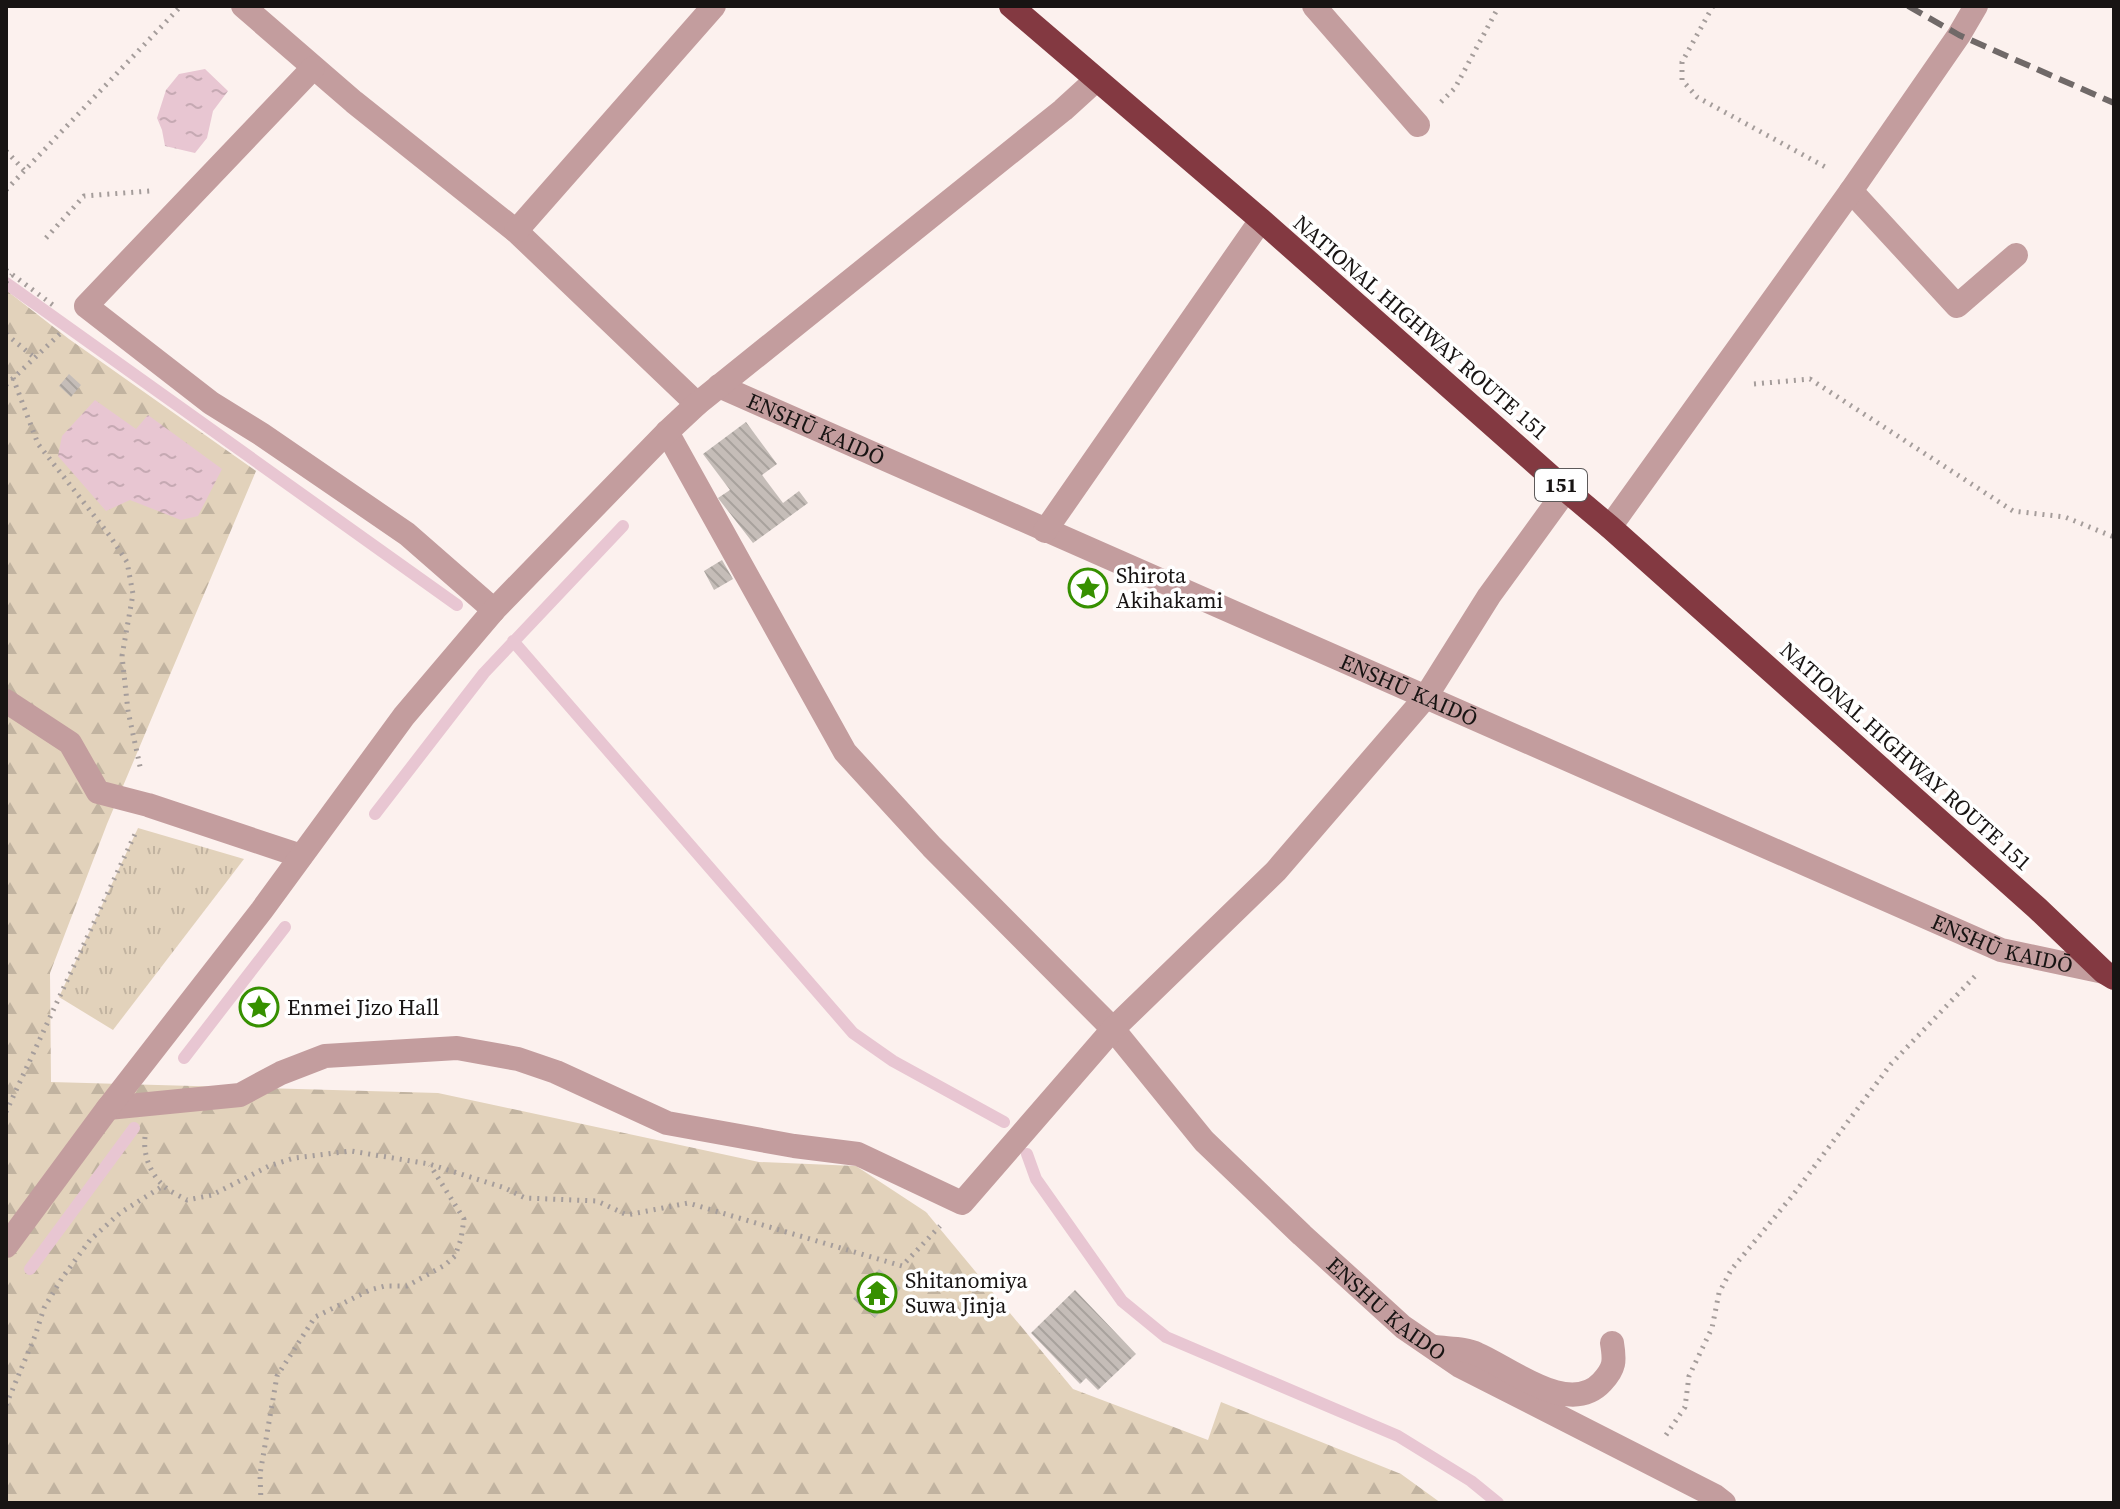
<svg xmlns="http://www.w3.org/2000/svg" width="2120" height="1509" viewBox="0 0 2120 1509" font-family="'Source Serif 4',serif">
	<style>
		.forest { fill: url(#forest-firs) }
		.park { fill: url(#park-tufts) }
		.water { fill: url(#water-ripples) }
		.lines { fill: none; stroke-linecap: round; stroke-linejoin: round }
		.stream { stroke: #e8c6d2; stroke-width: 12 }
		.building { fill: url(#building-back-hatch) }
		.path { stroke: #a59d9b; stroke-width: 5; stroke-dasharray: 2 6; stroke-linecap: butt }
		.minor { stroke: #c39d9e; stroke-width: 24 }
		.highway { stroke: #833941; stroke-width: 24 }
		.rail { stroke: #706968; stroke-width: 6; stroke-dasharray: 16 8; stroke-linecap: butt }
		.labels { text-anchor: middle; dominant-baseline: central; stroke-width: 7; stroke-linejoin: round; paint-order: stroke }
		.shield { fill: #fff; stroke: #5d5a5a; stroke-width: 2 }
		.shield-label { font-size: 20px; font-weight: bold; fill: #181413 }
		.street-label { font-size: 22px; fill: #181413; stroke: #fff }
		.poi-label { font-size: 22px; fill: #181413; stroke: #fff; text-anchor: start }
	</style>
	<defs>
		<pattern id="forest-firs" width="22" height="20" patternUnits="userSpaceOnUse" patternTransform="scale(2)"><rect width="22" height="20" fill="#e2d2bb"/><path d="M5 1l3.5 6h-7zM16 11l3.5 6h-7z" fill="#c1b3a0"/></pattern>
		<pattern id="park-tufts" width="24" height="20" patternUnits="userSpaceOnUse" patternTransform="scale(2)"><rect width="24" height="20" fill="#e2d2bb"/><path d="M3 7l-1-3M5 7V3M7 7l1-3M15 17l-1-3M17 17v-4M19 17l1-3" fill="none" stroke="#c1b3a0"/></pattern>
		<pattern id="water-ripples" width="26" height="14" patternUnits="userSpaceOnUse" patternTransform="scale(2)"><rect width="26" height="14" fill="#e8c6d2"/><path d="M2 4q2-2 4 0t4 0M15 11q2-2 4 0t4 0" fill="none" stroke="#c6a9b3"/></pattern>
		<pattern id="building-back-hatch" width="6" height="6" patternUnits="userSpaceOnUse" patternTransform="scale(2)"><rect width="6" height="6" fill="#c5bdb8"/><path d="M-1 5l2 2M0 0l6 6M5-1l2 2" fill="none" stroke="#a8a29d"/></pattern>
	</defs>
	<rect width="100%" height="100%" fill="#fcf1ee"/>
	<path class="forest" d="M 6,290 L 69,339 L 256,471 L 107,824 L 50,973 L 51,1082 L 438,1093 L 759,1162 L 856,1166 L 926,1212 L 1073,1389 L 1208,1440 L 1221,1402 L 1401,1474 L 1441,1503 L 6,1503 Z"/>
	<path class="park" d="M 138,828 L 244,859 L 113,1030 L 59,997 Z"/>
	<path class="water" d="M 205,69 L 228,91 L 213,111 L 207,138 L 195,153 L 165,146 L 162,130 L 157,118 L 166,90 L 179,74 Z
		M 95,400 L 136,429 L 148,415 L 222,469 L 198,516 L 181,520 L 130,500 L 106,511 L 58,456 L 62,436 Z"/>
	<g class="lines">
		<path class="stream" d="M 6,283 L 457,605
			M 513,641 L 853,1033 L 893,1061 L 1004,1122
			M 375,814 L 484,673 L 623,526
			M 184,1058 L 285,927
			M 1027,1154 L 1036,1179 L 1122,1301 L 1166,1337 L 1398,1436 L 1471,1481 L 1498,1503
			M 30,1269 L 134,1128"/>
	</g>
	<path class="building" d="M 69,374 L 81,385 L 71,397 L 59,386 Z
		M 746,422 L 777,464 L 762,475 L 783,503 L 799,491 L 808,503 L 753,543 L 718,498 L 730,490 L 703,454 Z
		M 722,560 L 733,579 L 714,590 L 704,571 Z
		M 879,1269 L 901,1288 L 875,1318 L 853,1299 Z
		M 1075,1290 L 1136,1354 L 1098,1390 L 1086,1378 L 1080,1384 L 1031,1333 Z"/>
	<g class="lines">
		<path class="path" d="M 1713,6 L 1682,62 L 1682,80 L 1697,97 L 1829,169
			M 1441,102 L 1455,88 L 1499,6
			M 6,151 L 24,170
			M 6,190 L 181,6
			M 46,238 L 84,196 L 150,191
			M 6,270 L 53,305
			M 6,282 L 12,275
			M 6,334 L 35,358
			M 13,378 L 38,444 L 110,536 L 127,562 L 133,594 L 122,656 L 128,711 L 141,771
			M 1754,384 L 1810,379 L 2013,511 L 2065,517 L 2114,537
			M 6,385 L 64,330
			M 6,1112 L 135,834
			M 145,1137 C 143,1154 150,1174 164,1186 C 170,1192 180,1196 187,1200 L 212,1195 L 269,1166 L 294,1158 L 351,1151 L 429,1164 L 505,1188 L 525,1198 L 597,1201 L 627,1215 L 688,1203 L 902,1266 L 940,1226
			M 6,1405 L 35,1336 L 44,1308 L 62,1278 L 90,1240 L 120,1213 L 163,1186
			M 1666,1435 L 1685,1407 L 1689,1376 L 1712,1328 L 1719,1293 L 1731,1270 L 1793,1195 L 1891,1064 L 1978,973
			M 261,1503 L 260,1474 L 277,1376 L 315,1317 L 370,1290 L 385,1286 L 407,1286 L 445,1265 L 455,1256 L 461,1239 L 464,1219 L 430,1165"/>
		<g class="minor">
			<path d="M 243,6 L 354,102 L 516,231 L 697,404"/>
			<path d="M 1314,6 L 1418,125"/>
			<path d="M 313,68 L 86,306 L 211,403 L 261,434 L 407,534 L 494,610"/>
			<path d="M 1851,191 L 1957,306 L 2016,255"/>
			<path d="M 516,231 L 714,6"/>
			<path id="s1" d="M 719,386 L 2001,950 L 2104,972"/>
			<path id="s2" d="M 667,432 L 845,752 L 932,847 L 1113,1029 L 1204,1141 L 1302,1235 L 1403,1327 L 1460,1366 L 1715,1496 L 1724,1503"/>
			<path d="M 1610,527 L 1851,191 L 1959,35 L 1976,6"/>
			<path d="M 1045,531 L 1261,220"/>
			<path d="M 6,701 L 70,743 L 98,792 L 148,805 L 301,856"/>
			<path d="M 108,1108 L 240,1095 L 281,1073 L 325,1056 L 457,1048 L 518,1059 L 556,1072 L 667,1123 L 794,1146 L 858,1154 L 962,1203 L 1113,1029 L 1276,871 L 1425,698 L 1489,596 L 1566,490"/>
			<path d="M 6,1246 L 108,1108 L 262,910 L 404,716 L 494,610 L 667,432 L 697,404 L 1063,110 L 1096,80"/>
			<path d="M 1434,1347 C 1448,1349 1465,1348 1477,1354 C 1509,1367 1569,1418 1602,1382 C 1615,1368 1615,1361 1612,1343"/>
		</g>
		<path class="highway" d="M 1011,6 L 1261,220 L 1566,490 L 1610,527 L 2037,908 L 2104,972 L 2114,978"/>
		<path class="rail" d="M 1908,6 L 1959,35 L 2114,103"/>
	</g>
	<defs>
		<g id="sight-ring" transform="scale(2)"><circle r="9.5" fill="#fff" stroke="#369000" stroke-width="1.5"/><path d="M0-6L1.8-2.2L6-1.7L2.9 1.2L3.7 5.4L0 3.3L-3.7 5.4L-2.9 1.2L-6-1.7L-1.8-2.2Z" fill="#369000"/></g>
		<g id="temple-ring" transform="scale(2)"><circle r="9.5" fill="#fff" stroke="#369000" stroke-width="1.5"/><path d="M0-6L5-2H3V0L6.5 2.5H4V6H1.5V3h-3V6H-4V2.5H-6.5L-3 0V-2H-5Z" fill="#369000"/></g>
	</defs>
	<g fill-rule="evenodd">
		<use href="#sight-ring" x="1088" y="588"/>
		<use href="#sight-ring" x="259" y="1007"/>
		<use href="#temple-ring" x="877" y="1293"/>
	</g>
	<g class="labels">
		<rect class="shield" x="1535" y="469" width="52" height="32" rx="6"/>
		<g class="shield-label">
			<text x="1561" y="485">151</text>
		</g>
		<g class="street-label">
			<text transform="translate(1421 327) rotate(41)">NATIONAL HIGHWAY ROUTE 151</text>
			<text stroke="none"><textPath href="#s1" startOffset="106">ENSHŪ KAIDŌ</textPath></text>
			<text stroke="none"><textPath href="#s1" startOffset="754">ENSHŪ KAIDŌ</textPath></text>
			<text transform="translate(1906 756) rotate(42)">NATIONAL HIGHWAY ROUTE 151</text>
			<text stroke="none"><textPath href="#s1" startOffset="1400">ENSHŪ KAIDŌ</textPath></text>
			<text stroke="none"><textPath href="#s2" startOffset="1144">ENSHU KAIDO</textPath></text>
		</g>
		<g class="poi-label">
			<text x="1116" y="575">Shirota<tspan x="1116" dy="25">Akihakami</tspan></text>
			<text x="287" y="1007">Enmei Jizo Hall</text>
			<text x="905" y="1280">Shitanomiya<tspan x="905" dy="25">Suwa Jinja</tspan></text>
		</g>
	</g>
	<rect width="2120" height="1509" fill="none" stroke="#181413" stroke-width="16"/>
</svg>
